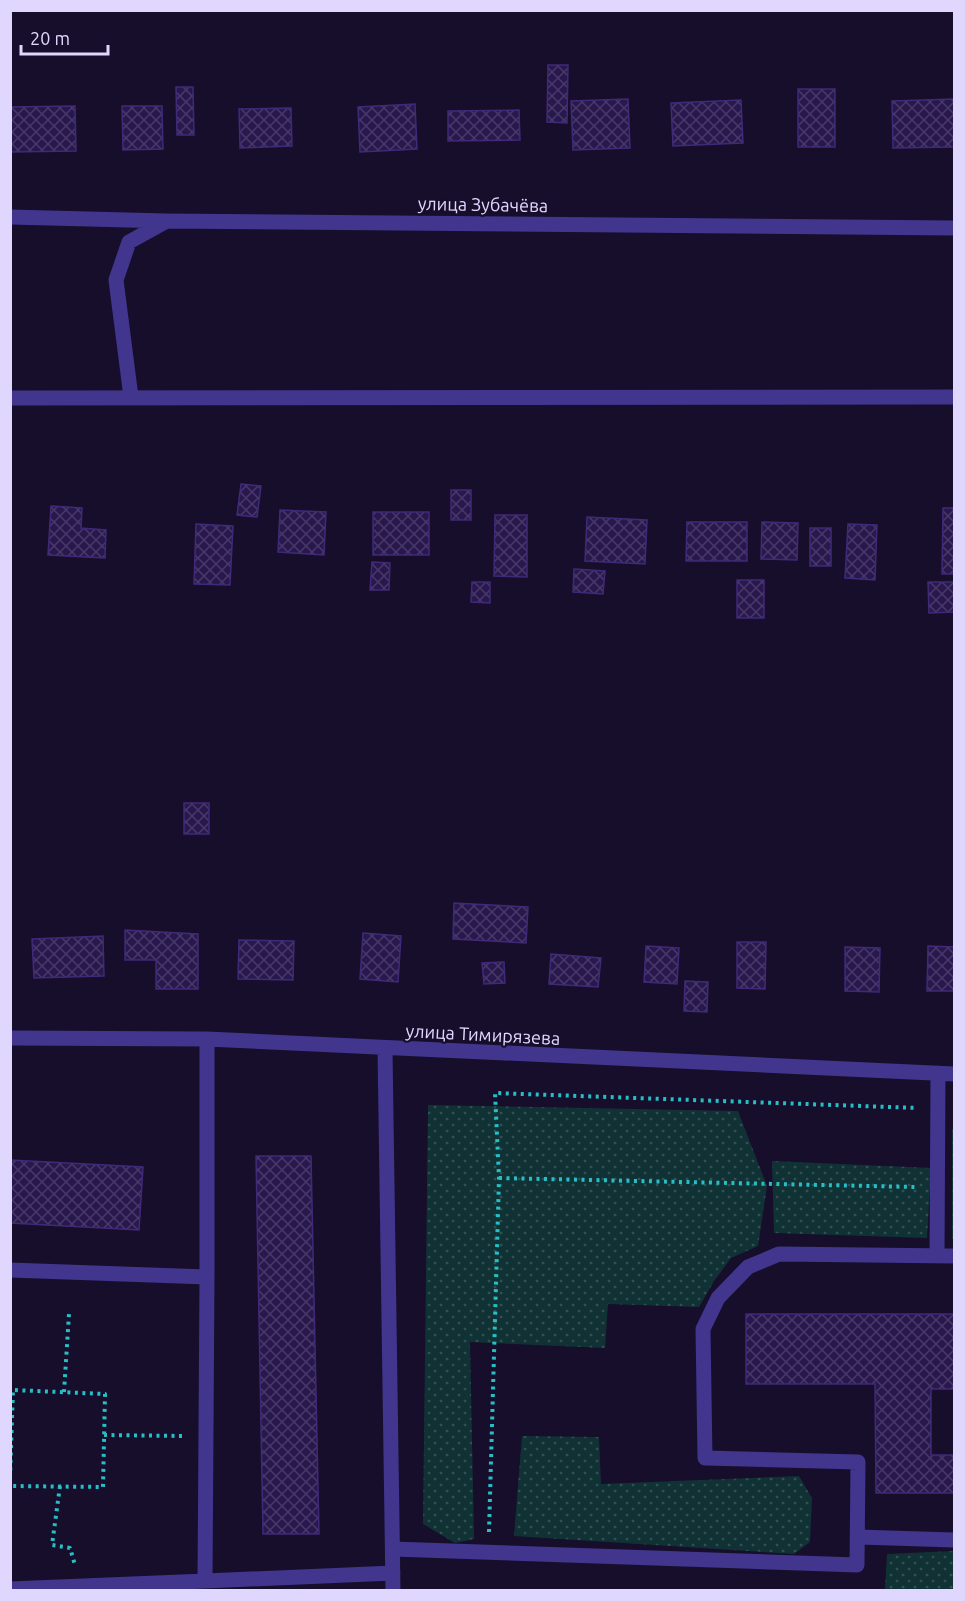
<svg xmlns="http://www.w3.org/2000/svg" width="965" height="1601" viewBox="0 0 965 1601" font-family="Ubuntu,sans-serif">
	<style>
		.grass { fill: url(#grass-dots) }
		.building { fill: url(#building-cross-hatch); stroke: #41297a; stroke-width: 1.5 }
		.lines { fill: none; stroke-linecap: round; stroke-linejoin: round }
		.path { stroke: #25bfc5; stroke-width: 4; stroke-dasharray: 3 4.5; stroke-linecap: butt }
		.minor { stroke: #41358d; stroke-width: 15 }
		.labels { text-anchor: middle; dominant-baseline: central; stroke-width: 4.5; stroke-linejoin: round; paint-order: stroke }
		.street-label { font-size: 18px; fill: #e0d7ff; stroke: #160e2a }
	</style>
	<defs>
		<pattern id="grass-dots" width="8" height="8" patternUnits="userSpaceOnUse" patternTransform="scale(1.5)"><rect width="8" height="8" fill="#113235"/><path d="M2 2h.1M6 6h.1" fill="none" stroke="#334f53" stroke-width="1.8" stroke-linecap="round"/></pattern>
		<pattern id="building-cross-hatch" width="8" height="8" patternUnits="userSpaceOnUse" patternTransform="scale(1.5)"><rect width="8" height="8" fill="#28184d"/><path d="M0 0l8 8M0 8l8-8" fill="none" stroke="#473968"/></pattern>
	</defs>
	<rect width="100%" height="100%" fill="#160e2a"/>
	<path class="grass" d="M 428,1105 L 738,1111 L 767,1186 L 758,1246 L 731,1258 L 714,1281 L 699,1307 L 608,1304 L 605,1348 L 470,1342 L 474,1539 L 455,1543 L 423,1524 Z
		M 952,1129 L 954,1129 L 954,1239 L 952,1239 Z
		M 772,1161 L 931,1168 L 927,1238 L 774,1233 Z
		M 522,1436 L 599,1437 L 601,1484 L 799,1476 L 812,1498 L 810,1542 L 794,1554 L 514,1536 Z
		M 954,1551 L 954,1590 L 885,1590 L 887,1554 Z"/>
	<path class="building" d="M 548,65 L 568,65 L 567,123 L 547,122 Z
		M 176,87 L 193,87 L 194,135 L 177,135 Z
		M 798,89 L 835,89 L 835,147 L 798,147 Z
		M 628,99 L 630,148 L 573,150 L 571,101 Z
		M 954,99 L 954,147 L 893,148 L 892,101 Z
		M 741,100 L 743,143 L 673,146 L 671,103 Z
		M 415,104 L 417,149 L 360,152 L 358,107 Z
		M 75,106 L 76,151 L 10,152 L 10,107 Z
		M 122,106 L 162,106 L 163,149 L 123,150 Z
		M 291,108 L 292,146 L 240,148 L 239,109 Z
		M 519,110 L 520,140 L 448,141 L 448,111 Z
		M 241,484 L 261,486 L 257,517 L 237,515 Z
		M 451,490 L 471,490 L 471,520 L 451,520 Z
		M 51,506 L 82,508 L 81,528 L 106,530 L 105,558 L 48,555 Z
		M 943,508 L 954,508 L 954,574 L 942,574 Z
		M 280,510 L 326,512 L 324,555 L 278,552 Z
		M 373,512 L 429,512 L 429,555 L 373,555 Z
		M 495,515 L 527,515 L 527,577 L 494,576 Z
		M 587,517 L 647,520 L 645,564 L 585,561 Z
		M 687,522 L 747,522 L 747,561 L 686,561 Z
		M 762,522 L 798,523 L 797,560 L 761,559 Z
		M 196,524 L 233,526 L 230,585 L 194,584 Z
		M 848,524 L 877,525 L 875,580 L 845,578 Z
		M 810,528 L 831,528 L 831,566 L 810,566 Z
		M 372,562 L 390,563 L 389,590 L 370,590 Z
		M 574,569 L 605,571 L 603,594 L 573,592 Z
		M 737,580 L 764,580 L 764,618 L 737,618 Z
		M 472,582 L 490,582 L 490,603 L 471,602 Z
		M 928,582 L 954,582 L 954,612 L 929,613 Z
		M 184,803 L 209,803 L 209,834 L 184,834 Z
		M 454,903 L 528,907 L 526,943 L 453,939 Z
		M 125,930 L 198,934 L 198,989 L 156,989 L 156,960 L 125,960 Z
		M 363,933 L 401,936 L 398,982 L 360,979 Z
		M 103,936 L 104,976 L 34,978 L 32,939 Z
		M 239,940 L 294,941 L 293,980 L 238,979 Z
		M 737,942 L 766,942 L 765,989 L 737,988 Z
		M 646,946 L 679,948 L 677,984 L 644,982 Z
		M 928,946 L 954,947 L 954,991 L 927,991 Z
		M 845,947 L 880,948 L 879,992 L 845,991 Z
		M 551,954 L 601,958 L 598,987 L 549,984 Z
		M 504,962 L 505,983 L 484,984 L 482,963 Z
		M 685,981 L 708,982 L 707,1012 L 684,1011 Z
		M 256,1156 L 311,1156 L 319,1534 L 263,1534 Z
		M 10,1160 L 143,1167 L 139,1230 L 10,1223 Z
		M 746,1314 L 954,1314 L 954,1389 L 931,1389 L 931,1455 L 954,1455 L 954,1493 L 876,1493 L 875,1384 L 746,1384 Z"/>
	<g class="lines">
		<path class="path" d="M 499,1178 L 915,1187
			M 64,1392 L 69,1314
			M 104,1435 L 184,1436
			M 10,1478 L 13,1390 L 105,1394 L 103,1487 L 10,1486
			M 60,1486 L 52,1545 L 70,1548 L 75,1565
			M 489,1532 L 499,1178 L 495,1093 L 918,1108"/>
		<path class="minor" d="M 10,217 L 167,221 L 954,228
			M 131,397 L 116,280 L 129,242 L 167,221
			M 10,398 L 954,397
			M 10,1038 L 207,1039 L 954,1074
			M 385,1049 L 393,1590
			M 937,1256 L 938,1073
			M 10,1270 L 207,1277 L 207,1039
			M 207,1277 L 205,1581 L 393,1573
			M 858,1537 L 954,1540
			M 393,1549 L 857,1565 L 858,1462 L 705,1458 L 703,1329 L 718,1298 L 748,1267 L 779,1254 L 954,1256
			M 10,1589 L 205,1581"/>
	</g>
	<g class="labels">
		<g class="street-label">
			<text transform="translate(483 204) rotate(1)">улица Зубачёва</text>
			<text transform="translate(483 1034) rotate(3)">улица Тимирязева</text>
		</g>
	</g>
	<rect width="965" height="1601" fill="none" stroke="#e0d7ff" stroke-width="24"/>
	<path d="M21 45v9h87v-9" fill="none" stroke="#e0d7ff" stroke-width="3"/>
	<text x="30" y="45" font-size="18" fill="#e0d7ff" stroke="#160e2a" stroke-width="4.5" paint-order="stroke">20 m</text>
</svg>
